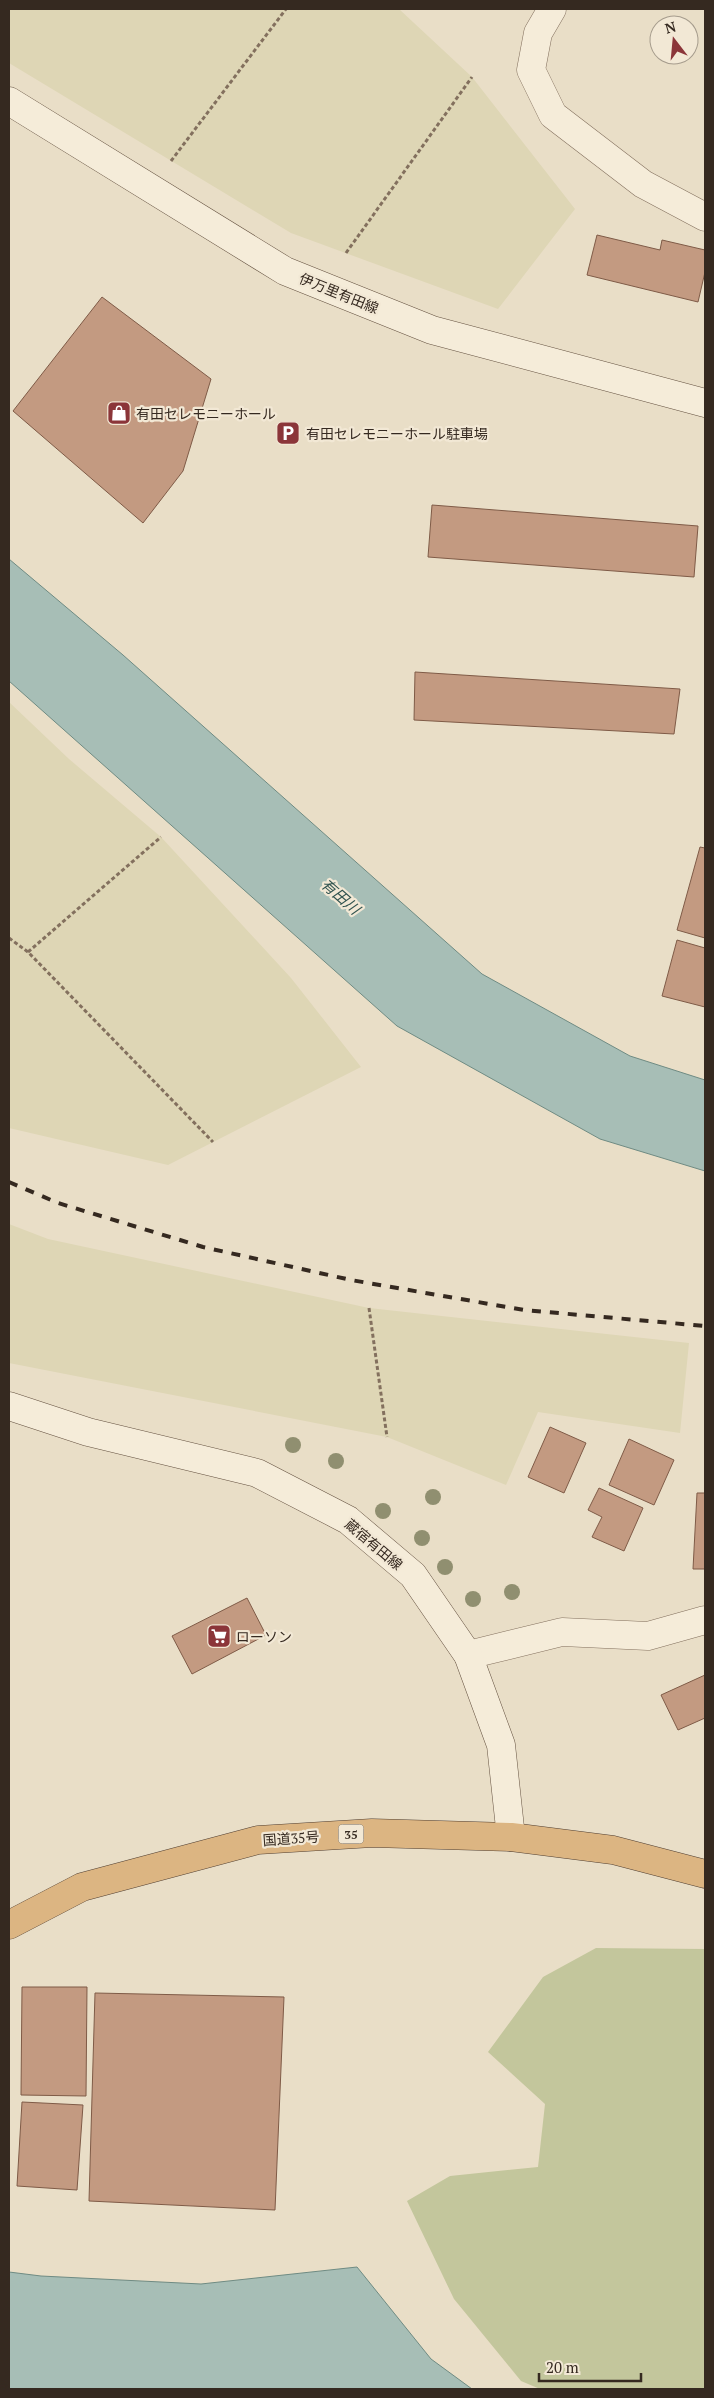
<svg xmlns="http://www.w3.org/2000/svg" width="714" height="2398" viewBox="0 0 714 2398" font-family="'PT Serif','Noto Sans JP',serif">
	<style>
		.farmland { fill: #ded6b5 }
		.green { fill: #c3c69c }
		.water { fill: #a7beb6; stroke: #6f8b83 }
		.building { fill: #c39a81; stroke: #7f5b47 }
		.lines { fill: none; stroke-linecap: round; stroke-linejoin: round }
		.minor-casing { stroke: #83705e; stroke-width: 29 }
		.tertiary-casing { stroke: #83705e; stroke-width: 29 }
		.secondary-casing { stroke: #655241; stroke-width: 29 }
		.trunk-casing { stroke: #513f32; stroke-width: 29 }
		.path { stroke: #83705e; stroke-width: 3; stroke-dasharray: 4 2.5; stroke-linecap: butt }
		.minor { stroke: #f5ecd9; stroke-width: 28 }
		.tertiary { stroke: #f5ecd9; stroke-width: 28 }
		.secondary { stroke: #f5ecd9; stroke-width: 28 }
		.trunk { stroke: #dcb582; stroke-width: 28 }
		.rail { stroke: #352920; stroke-width: 4; stroke-dasharray: 9 9; stroke-linecap: butt }
		.tree { fill: #908f70 }
		.labels { text-anchor: middle; dominant-baseline: central; stroke-width: 4.5; stroke-linejoin: round; paint-order: stroke }
		.shield { fill: #f2e8d5; stroke: #6e6256; stroke-width: 1 }
		.shield-label { font-size: 12px; font-weight: bold; fill: #352920 }
		.street-label { font-size: 14px; fill: #352920; stroke: #f2e8d5 }
		.poi-label { font-size: 14px; fill: #352920; stroke: #f2e8d5; text-anchor: start }
		.water-label { font-size: 15px; font-style: italic; fill: #31534f; stroke: #f2e8d5 }
	</style>
	<rect width="100%" height="100%" fill="#e9dec7"/>
	<path class="farmland" d="M 9,9 L 399,9 L 472,77 L 575,209 L 498,309 L 291,233 L 9,63 Z
		M 9,702 L 69,759 L 161,837 L 291,978 L 361,1067 L 168,1165 L 9,1128 Z
		M 9,1224 L 48,1239 L 369,1308 L 689,1343 L 680,1433 L 538,1412 L 506,1485 L 387,1437 L 9,1363 Z"/>
	<path class="green" d="M 596,1948 L 705,1949 L 705,2389 L 540,2389 L 521,2381 L 454,2299 L 407,2201 L 450,2176 L 538,2167 L 545,2104 L 488,2052 L 543,1977 Z"/>
	<path class="water" d="M 9,559 L 123,655 L 482,974 L 630,1056 L 705,1080 L 705,1171 L 600,1139 L 397,1026 L 9,681 Z
		M 357,2267 L 431,2359 L 472,2389 L 9,2389 L 9,2272 L 41,2276 L 201,2284 Z"/>
	<path class="building" d="M 597,235 L 660,250 L 662,240 L 705,250 L 705,272 L 698,302 L 587,275 Z
		M 102,297 L 211,379 L 183,471 L 143,523 L 13,411 Z
		M 432,505 L 698,526 L 694,577 L 428,557 Z
		M 415,672 L 680,689 L 674,734 L 414,720 Z
		M 700,847 L 705,848 L 705,938 L 677,930 Z
		M 677,940 L 705,948 L 705,1007 L 662,996 Z
		M 550,1427 L 586,1443 L 564,1493 L 528,1477 Z
		M 629,1439 L 674,1460 L 654,1505 L 609,1485 Z
		M 599,1488 L 643,1508 L 624,1551 L 592,1537 L 602,1517 L 588,1510 Z
		M 697,1493 L 705,1493 L 705,1569 L 693,1569 Z
		M 247,1598 L 266,1635 L 192,1674 L 172,1636 Z
		M 705,1675 L 705,1718 L 678,1730 L 661,1695 Z
		M 22,1987 L 87,1987 L 86,2096 L 21,2095 Z
		M 95,1993 L 284,1997 L 275,2210 L 89,2201 Z
		M 22,2102 L 83,2105 L 77,2190 L 17,2186 Z"/>
	<g class="lines">
		<g class="minor-casing">
			<path id="minor" d="M 552,9 L 538,33 L 531,70 L 553,115 L 643,184 L 705,217"/>
		</g>
		<g class="tertiary-casing">
			<path id="tertiary" d="M 468,1655 L 562,1632 L 648,1636 L 705,1620"/>
		</g>
		<g class="secondary-casing">
			<path id="secondary" d="M 9,101 L 285,271 L 432,330 L 705,403
				M 9,1406 L 88,1432 L 257,1473 L 348,1520 L 413,1575 L 468,1655 L 501,1745 L 511,1837"/>
		</g>
		<g class="trunk-casing">
			<path id="trunk" d="M 9,1925 L 82,1887 L 258,1840 L 372,1833 L 511,1837 L 613,1850 L 705,1874"/>
		</g>
		<path class="path" d="M 171,161 L 286,9
			M 346,253 L 472,77
			M 9,938 L 28,952 L 213,1142
			M 28,952 L 161,837
			M 369,1308 L 387,1437"/>
		<use href="#minor" class="minor"/>
		<use href="#tertiary" class="tertiary"/>
		<use href="#secondary" class="secondary"/>
		<use href="#trunk" class="trunk"/>
		<path class="rail" d="M 9,1182 L 58,1203 L 203,1247 L 351,1280 L 524,1310 L 705,1326"/>
	</g>
	<g class="tree">
		<circle cx="293" cy="1445" r="8"/>
		<circle cx="336" cy="1461" r="8"/>
		<circle cx="433" cy="1497" r="8"/>
		<circle cx="383" cy="1511" r="8"/>
		<circle cx="422" cy="1538" r="8"/>
		<circle cx="445" cy="1567" r="8"/>
		<circle cx="512" cy="1592" r="8"/>
		<circle cx="473" cy="1599" r="8"/>
	</g>
	<defs>
		<g id="shop-square" transform="scale(1.25)"><rect x="-9" y="-9" width="18" height="18" rx="4" fill="#8b3539" stroke="#f2e8d5"/><path d="M-5-2.5h2.3a2.7 3.5 0 0 1 5.4 0H5L5.5 6h-11ZM-1.5-2.5h3a1.5 2.3 0 0 0-3 0Z" fill="#fff"/></g>
		<g id="parking-square" transform="scale(1.25)"><rect x="-9" y="-9" width="18" height="18" rx="4" fill="#8b3539" stroke="#f2e8d5"/><path d="M-3.5-5.5H1a3.5 3.5 0 0 1 0 7H-1V5.5H-3.5ZM-1-3.4V-.6H.8a1.4 1.4 0 0 0 0-2.8Z" fill="#fff"/></g>
		<g id="supermarket-square" transform="scale(1.25)"><rect x="-9" y="-9" width="18" height="18" rx="4" fill="#8b3539" stroke="#f2e8d5"/><path d="M-6-5.5h2.5l.6 2H6L4.5 2H-2.5L-4.4-4H-6ZM-1.5 3.2a1.3 1.3 0 1 0 .1 0ZM3 3.2a1.3 1.3 0 1 0 .1 0Z" fill="#fff"/></g>
	</defs>
	<g fill-rule="evenodd">
		<use href="#shop-square" x="119" y="413"/>
		<use href="#parking-square" x="288" y="433"/>
		<use href="#supermarket-square" x="219" y="1636"/>
	</g>
	<g class="labels">
		<rect class="shield" x="338.5" y="1824.5" width="25" height="19" rx="4"/>
		<g class="shield-label">
			<text x="351" y="1834">35</text>
		</g>
		<g class="street-label">
			<text transform="translate(339 293) rotate(22)">伊万里有田線</text>
			<text transform="translate(374 1544) rotate(40)">蔵宿有田線</text>
			<text transform="translate(291 1838) rotate(-4)">国道35号</text>
		</g>
		<g class="poi-label">
			<text x="136" y="413">有田セレモニーホール</text>
			<text x="306" y="433">有田セレモニーホール駐車場</text>
			<text x="236" y="1636">ローソン</text>
		</g>
		<g class="water-label">
			<text transform="translate(341 896) rotate(41)">有田川</text>
		</g>
	</g>
	<rect width="714" height="2398" fill="none" stroke="#352920" stroke-width="20"/>
	<g transform="translate(674 40) rotate(344)"><circle r="24" fill="#f2e8d5" stroke="#a69c8d"/>
	<path d="M0-4L9 19L0 12L-9 19Z" fill="#8b3539"/>
	<text y="-8" font-size="14" font-weight="bold" text-anchor="middle" fill="#352920">N</text>
	</g>
	<path d="M539 2373v8h102v-8" fill="none" stroke="#352920" stroke-width="2.5"/>
	<text x="546" y="2373" font-size="15" fill="#352920" stroke="#f2e8d5" stroke-width="4" paint-order="stroke">20 m</text>
</svg>
